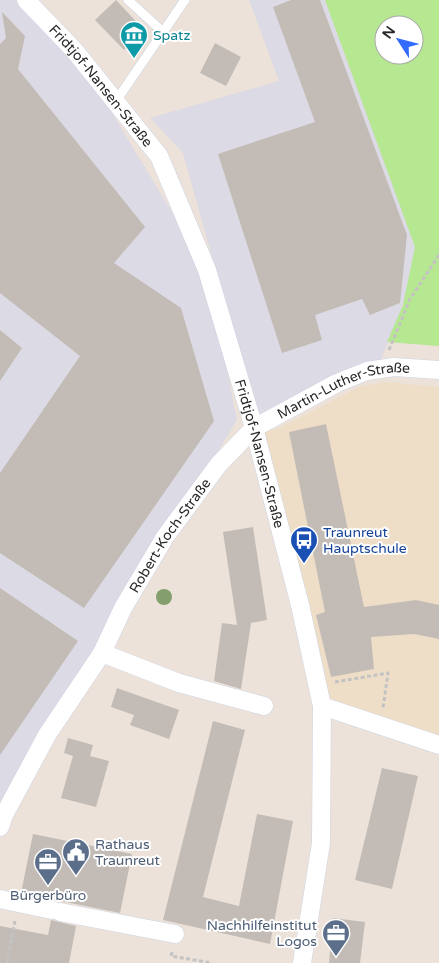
<svg xmlns="http://www.w3.org/2000/svg" width="439" height="963" viewBox="0 0 439 963" font-family="'Varela Round',sans-serif">
<rect width="100%" height="100%" fill="#ece2d9"/>
<path fill="#dcdae4" d="M 0,0 L 27,0 L 74,50 L 207,270 L 237,420 L 123,608 L 0,822 Z
M 249,0 L 340,0 L 416,247 L 404,304 L 379,364 L 256,415 L 183,153 L 150,118 L 279,81 Z"/>
<path fill="#efdec7" d="M 385,382 L 439,387 L 439,745 L 322,706 L 254,428 L 277,429 L 359,387 Z"/>
<path fill="#b6e791" fill-rule="evenodd" d="M 325,0 L 439,0 L 439,346 L 387,342 L 403,305 L 415,247 ZM 384,25 L 414,25 L 414,55 L 384,55 Z"/>
<path fill="#c3bcb6" d="M 116,0 L 145,31 L 124,50 L 95,20 Z
M 291,0 L 320,0 L 407,235 L 400,303 L 370,315 L 362,299 L 315,315 L 322,340 L 282,353 L 218,154 L 315,122 L 273,7 Z
M 2,12 L 25,36 L 18,69 L 145,227 L 114,263 L 181,308 L 214,421 L 84,608 L 0,553 L 0,473 L 80,356 L 0,293 L 0,44 L 6,38 Z
M 215,43 L 241,57 L 226,86 L 200,73 Z
M 0,330 L 22,348 L 0,381 Z
M 326,424 L 364,607 L 416,600 L 439,605 L 439,639 L 414,634 L 371,637 L 374,669 L 331,677 L 316,615 L 325,612 L 289,432 Z
M 253,527 L 267,620 L 251,623 L 241,689 L 214,681 L 222,623 L 237,625 L 223,532 Z
M 0,588 L 78,641 L 0,755 Z
M 117,688 L 179,710 L 169,739 L 130,725 L 134,715 L 111,707 Z
M 213,721 L 245,730 L 203,897 L 239,906 L 257,814 L 293,821 L 270,944 L 163,920 Z
M 68,738 L 93,745 L 90,756 L 109,761 L 96,807 L 61,798 L 73,756 L 64,753 Z
M 382,768 L 418,776 L 392,889 L 355,880 Z
M 33,834 L 132,854 L 120,913 L 21,893 Z
M 333,918 L 365,922 L 360,963 L 329,963 Z
M 51,920 L 76,926 L 69,963 L 0,963 L 0,926 L 48,935 Z"/>
<g fill="none" stroke-linecap="round" stroke-linejoin="round">
<g stroke="#ced4e3" stroke-width="10">
<path id="service" d="M 128,0 L 163,32
M 116,101 L 185,0"/>
</g>
<g stroke="#ced4e3" stroke-width="19">
<g id="minor">
<path id="s1" d="M 26,0 L 74,50 L 159,156 L 207,270 L 254,428 L 300,605 L 322,706 L 321,843 L 302,963"/>
<path id="s2" d="M 102,653 L 123,608 L 165,537 L 219,464 L 254,428 L 337,383 L 367,371 L 394,367 L 439,370"/>
<path d="M 322,706 L 439,745"/>
<path d="M 0,827 L 4,815 L 47,735 L 102,653 L 179,683 L 264,706"/>
<path d="M 0,899 L 52,910"/>
<path d="M 60,912 L 175,934"/>
</g>
</g>
<path stroke="#c3c3c3" stroke-width="3" stroke-dasharray="4 2.5" stroke-linecap="butt" d="M 389,350 L 410,299 L 439,255
M 335,682 L 388,673 L 383,708
M 172,952 L 171,956 L 212,963
M 7,963 L 15,921"/>
<use href="#service" stroke="#fff" stroke-width="9"/>
<use href="#minor" stroke="#fff" stroke-width="18"/>
</g>
<circle fill="#849f6d" cx="164" cy="597" r="8"/>
<defs>
<g id="museum-pin" transform="scale(1.4375)"><path d="M0 17L-7.5 6A9.5 9.5 0 1 1 7.5 6Z" fill="#0f9aa8" stroke="#fff"/><path d="M0-6L6-3V-2H-6V-3ZM-5-1h2V3h-2ZM-1-1h2V3h-2ZM3-1h2V3H3ZM-6 4H6V6H-6Z" fill="#fff"/></g>
<g id="bus-pin" transform="scale(1.4375)"><path d="M0 17L-7.5 6A9.5 9.5 0 1 1 7.5 6Z" fill="#1a4fb4" stroke="#fff"/><path d="M-5-6H5V4H4V6H2V4H-2V6H-4V4H-5ZM-3.5-4V0h7V-4ZM-3.5 1.2v1.5H-2V1.2ZM2 1.2v1.5H3.5V1.2Z" fill="#fff"/></g>
<g id="civic-pin" transform="scale(1.4375)"><path d="M0 17L-7.5 6A9.5 9.5 0 1 1 7.5 6Z" fill="#5c6f8a" stroke="#fff"/><path d="M-.6-6.5H3V-4.5H.6V-3L4-1V1h2V6H-6V1h2V-1L-.6-3ZM-1.2 2.5V6h2.4V2.5Z" fill="#fff"/></g>
<g id="office-pin" transform="scale(1.4375)"><path d="M0 17L-7.5 6A9.5 9.5 0 1 1 7.5 6Z" fill="#5c6f8a" stroke="#fff"/><path d="M-6-3h4V-5.5h4V-3h4V5H-6ZM-1-4.5V-3h2v-1.5ZM-6 0V1H6V0Z" fill="#fff"/></g>
</defs>
<g fill-rule="evenodd">
<use href="#museum-pin" x="134" y="35"/>
<use href="#bus-pin" x="304" y="540"/>
<use href="#civic-pin" x="76" y="852"/>
<use href="#office-pin" x="48" y="862"/>
<use href="#office-pin" x="336" y="933"/>
</g>
<g text-anchor="middle" dominant-baseline="central" stroke-width="4" stroke-linejoin="round" paint-order="stroke">
<g font-size="14" fill="#0d838f" stroke="#fff" text-anchor="start">
<text x="153" y="35">Spatz</text>
</g>
<g font-size="14" fill="#282828" stroke="#fff">
<text stroke="none"><textPath href="#s1" startOffset="114">Fridtjof-Nansen-Straße</textPath></text>
<text stroke="none"><textPath href="#s2" startOffset="372">Martin-Luther-Straße</textPath></text>
<text stroke="none"><textPath href="#s1" startOffset="520">Fridtjof-Nansen-Straße</textPath></text>
<text stroke="none"><textPath href="#s2" startOffset="136">Robert-Koch-Straße</textPath></text>
</g>
<g font-size="14" fill="#164399" stroke="#fff" text-anchor="start">
<text x="323" y="532">Traunreut<tspan x="323" dy="16">Hauptschule</tspan></text>
</g>
<g font-size="14" fill="#4e5e75" stroke="#fff" text-anchor="start">
<text x="95" y="844">Rathaus<tspan x="95" dy="16">Traunreut</tspan></text>
<text x="48" y="895" text-anchor="middle">Bürgerbüro</text>
<text x="317" y="925" text-anchor="end">Nachhilfeinstitut<tspan x="317" dy="16">Logos</tspan></text>
</g>
</g>
<g transform="translate(399 40) rotate(306)"><circle r="24" fill="#ffffff" stroke="#a9a9a9"/>
<path d="M0-4L9 19L0 12L-9 19Z" fill="#336bff"/>
<text y="-8" font-size="14" font-weight="bold" text-anchor="middle" fill="#282828">N</text>
</g>
</svg>
